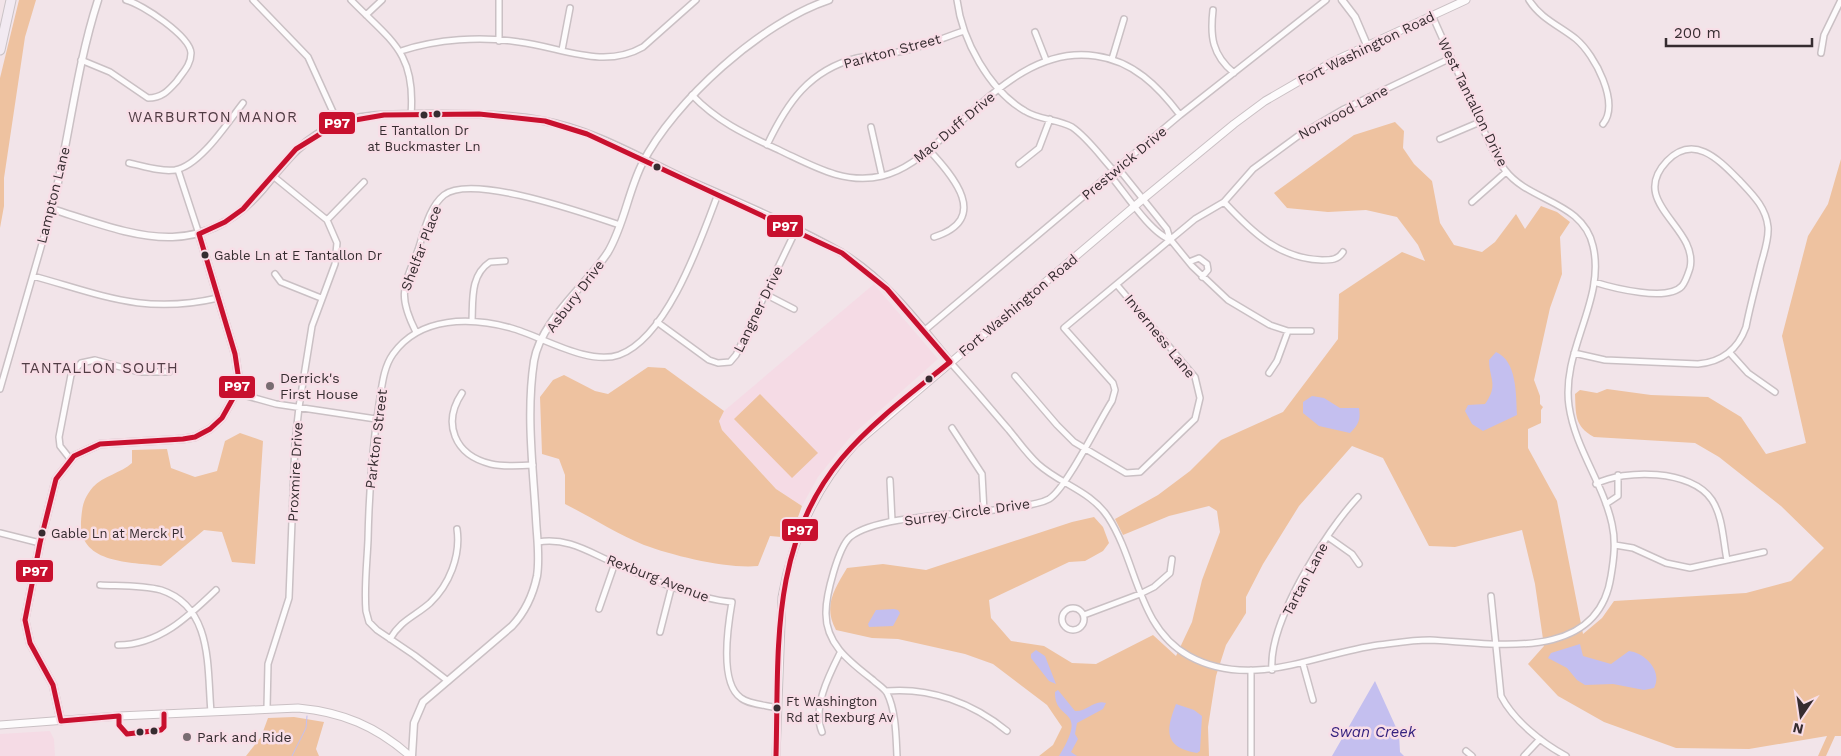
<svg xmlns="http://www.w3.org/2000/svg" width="1841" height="756" viewBox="0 0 1841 756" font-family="'Work Sans',sans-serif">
<rect width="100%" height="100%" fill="#f2e4e9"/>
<path fill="#f5dbe5" d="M 874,284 L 938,359 L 851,436 L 818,477 L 802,506 L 776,489 L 722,430 L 719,421 L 724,411 Z
M 50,731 L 54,739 L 55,756 L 0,756 L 0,734 Z"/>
<path fill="#eec2a0" d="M 19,0 L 36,0 L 25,37 L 4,178 L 4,206 L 0,228 L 0,78 Z
M 1395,122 L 1404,131 L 1403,148 L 1414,164 L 1432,181 L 1440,223 L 1454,245 L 1482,252 L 1495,242 L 1516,214 L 1525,229 L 1541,206 L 1557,212 L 1570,222 L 1560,237 L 1562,274 L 1550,308 L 1534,380 L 1540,396 L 1540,404 L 1543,407 L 1541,410 L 1541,423 L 1528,429 L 1528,448 L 1557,501 L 1583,634 L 1602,618 L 1614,601 L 1746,593 L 1791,581 L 1824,548 L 1781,506 L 1719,457 L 1695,443 L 1594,437 C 1574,426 1576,414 1575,394 L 1580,390 L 1597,393 L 1607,389 L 1651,395 L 1708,397 L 1741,417 L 1766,454 L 1806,443 L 1782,336 L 1808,236 L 1828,204 L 1841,159 L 1841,736 L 1835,736 L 1826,756 L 1818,756 L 1827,736 L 1749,749 L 1676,748 L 1604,722 L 1558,696 L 1528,664 L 1544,646 L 1535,584 L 1522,530 L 1455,547 L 1429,546 L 1383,458 L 1352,446 L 1299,506 L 1263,564 L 1246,597 L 1246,613 L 1226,645 L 1216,676 L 1208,727 L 1209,756 L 1039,756 L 1053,745 L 1062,727 L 1047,705 L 993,664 L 965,654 L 898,639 L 872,638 L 836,630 C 823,606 834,590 847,568 L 883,564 L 926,570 L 1072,522 L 1094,517 L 1103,527 L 1109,543 L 1103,551 L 1085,561 L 1069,562 L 989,600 L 991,618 L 1011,641 L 1044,646 L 1072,663 L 1096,664 L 1153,635 L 1176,656 L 1192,622 L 1202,580 L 1220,532 L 1217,511 L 1209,506 L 1169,516 L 1123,535 L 1115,519 L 1158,495 L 1190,471 L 1221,440 L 1283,412 L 1338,339 L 1339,294 L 1402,252 L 1425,261 L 1418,245 L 1397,217 L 1366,210 L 1328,212 L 1287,208 L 1274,193 L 1354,135 Z
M 648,367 L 665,368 L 724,411 L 719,421 L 722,430 L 776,489 L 802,506 L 793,531 L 781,537 L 770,536 L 758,566 C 727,569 674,556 644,545 C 617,534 591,517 565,504 L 565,475 L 559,459 L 542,454 L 540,397 L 553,380 L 564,375 L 595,391 L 608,394 Z
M 760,394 L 818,453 L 792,478 L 734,419 Z
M 240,433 L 263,441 L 255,564 L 232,562 L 222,532 L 204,530 L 161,566 C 130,562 79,564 81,522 C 82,507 83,499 93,487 C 103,476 121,473 132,463 L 132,450 L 167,449 L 171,468 L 195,477 L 217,471 L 225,441 Z
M 294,717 L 324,722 L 316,749 L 319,756 L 246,756 L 261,737 L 268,718 Z"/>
<path fill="#c4bfef" d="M 1496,352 C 1517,361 1516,394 1517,415 L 1483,431 L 1472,424 L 1465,411 L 1468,405 L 1485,404 C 1499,384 1489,379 1489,360 Z
M 1312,396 L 1324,398 L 1340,408 L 1359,408 C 1361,420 1358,425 1350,433 L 1319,426 L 1303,413 L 1303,402 Z
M 894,609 L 898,610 L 900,613 L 893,626 L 869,627 L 868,624 L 876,610 Z
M 1580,644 L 1583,656 L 1611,664 L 1629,651 C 1645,653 1663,671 1654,688 L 1644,690 L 1613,684 L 1585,685 L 1577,680 L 1567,668 L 1548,658 L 1551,653 Z
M 1036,650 L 1045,656 L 1056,684 L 1049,681 L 1031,658 L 1031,654 Z
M 1375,681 L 1399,734 L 1400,752 L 1404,756 L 1332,756 Z
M 1058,690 L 1075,711 C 1087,712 1094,699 1106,703 L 1103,709 L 1077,723 L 1075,734 L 1078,739 L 1071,752 L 1077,756 L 1059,756 C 1090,705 1054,723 1055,692 Z
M 1176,704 L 1194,710 L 1202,716 L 1200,751 L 1197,753 C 1163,747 1166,730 1176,704 Z"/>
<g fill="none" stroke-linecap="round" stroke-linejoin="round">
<path stroke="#c4bfef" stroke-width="1" d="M 292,756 L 306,728 L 307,716"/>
<g stroke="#cac0c4" stroke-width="8">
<path id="minor" d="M 253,0 L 308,57 L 338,123
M 351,0 C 391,41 416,52 411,115
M 957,0 C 962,40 989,90 1025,111 C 1039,120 1057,119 1072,127 C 1088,138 1101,157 1114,171
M 1529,0 C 1541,19 1560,26 1576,39 C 1595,55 1620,103 1603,124
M 1213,10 C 1210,36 1212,55 1234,73
M 366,15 L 382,0
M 1035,32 L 1046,60
M 499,41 L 499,0
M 562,50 L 570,8
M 401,51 C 437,39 481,36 519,42 C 561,47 603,70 643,47 L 696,0
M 1821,53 L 1824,35 L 1841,0
M 1112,59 L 1124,19
M 81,60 L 110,72 L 148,98 C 162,98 168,91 177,81 C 183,72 191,65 191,53 C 190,36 142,4 126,0
M 692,95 C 719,123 747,135 781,151 C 813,166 845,185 882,176 C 904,171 922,156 939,141 C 984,103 1031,46 1096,56 C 1133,61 1158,86 1180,115
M 871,127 L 882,176
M 1440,139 L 1480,122
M 767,145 C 787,103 809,70 857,58 C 871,55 885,55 898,52 C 921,48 942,38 964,31
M 929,150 C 953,176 991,219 934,237
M 129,163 C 143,166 160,172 175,170 C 200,166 228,122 243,103
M 1019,164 L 1039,148 L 1050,119
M 178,170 L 199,234
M 1114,171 L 1122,173 L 1167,229 L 1170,239 L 1192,266 L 1228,300 L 1270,325 L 1288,331 L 1311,331
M 1114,172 L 1114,180 C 1126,195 1153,235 1170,239
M 1224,202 C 1251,231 1279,259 1322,260 C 1331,260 1338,260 1343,252
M 1472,202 L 1506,172
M 327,220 L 364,182
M 1189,262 L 1199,258 L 1207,264 L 1208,270 L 1202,277
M 275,274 L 281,282 L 321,298
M 33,276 C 102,295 144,315 218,298
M 765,294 L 794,309
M 472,321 C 473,300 470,275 490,262 L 505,261
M 657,322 L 709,360 L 718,363 L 730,362 L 736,355 L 796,230
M 925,330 L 1180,115 L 1326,0
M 416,332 C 397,295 404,286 418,250 C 424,232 429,207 444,195 C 472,173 586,214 620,225
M 1574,353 L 1605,360 L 1698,364 C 1722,362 1738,349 1746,327 C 1750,306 1756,285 1761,264 C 1764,253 1769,239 1768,227 C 1766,207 1752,194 1739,180 C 1719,160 1694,133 1667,161 C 1627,203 1699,227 1690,268 C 1688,274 1686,281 1682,286 C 1668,302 1613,288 1594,282
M 1730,353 L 1748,373 L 1775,392
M 950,362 C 970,384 989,407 1009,430 C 1018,441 1027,454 1038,464 C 1060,484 1091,491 1108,517 C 1138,563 1137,627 1189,656 C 1251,690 1315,654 1378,645 C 1395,643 1412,640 1430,640 C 1493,643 1598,664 1611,576 C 1614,558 1616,542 1612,524 C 1603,483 1575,448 1569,406 C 1561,350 1606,300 1593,246 C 1583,201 1529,202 1505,170 C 1492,153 1484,130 1475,110 C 1461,79 1446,47 1432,15
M 1269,373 L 1277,361 L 1288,331
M 1015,376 L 1057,425 L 1074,442 L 1126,473 L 1140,472 L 1195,419 L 1200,398 L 1195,377 L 1117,285
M 0,389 L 52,209
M 236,393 L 276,404 L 376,419
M 462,393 C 442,423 454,455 491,464 C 504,467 519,466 533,465
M 952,428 L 982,474 L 984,512
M 71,460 L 60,446 L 59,437 L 71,375 L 81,363 L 95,360 L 139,372 L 169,372
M 890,480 L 892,521
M 1596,484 C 1624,469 1692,469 1712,500 C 1723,517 1723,540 1727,560
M 1606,504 L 1618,496 L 1618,475
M 0,533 L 40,543
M 1328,537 L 1352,554 L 1359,564
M 538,542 C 567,537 589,552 614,563 C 648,578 696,599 732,602 C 728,625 719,683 741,698 C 750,705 767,705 778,708
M 1615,545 L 1633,548 L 1666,563 L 1690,568 L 1764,552
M 100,585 C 119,586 142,585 161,590 C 213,607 207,667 211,712
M 1491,596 L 1501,696 C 1514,721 1542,743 1566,756
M1062 619a11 11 0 1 1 22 0a11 11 0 1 1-22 0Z
M 599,609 L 615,563
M 1084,615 L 1140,594 L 1154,587 L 1170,573 L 1172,559
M 660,632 L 672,585
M 390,639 C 401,620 414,617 430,603 C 449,585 461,556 457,529
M 118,645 C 159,645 188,617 216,590
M 1303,664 L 1313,700
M 1272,670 C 1268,622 1326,531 1358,497
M 448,681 L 414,655 L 377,630 L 369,622 L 366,611 C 364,588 367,563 368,540 C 369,494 372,449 379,404 C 382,387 383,368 393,354 C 420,316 471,317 511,328 C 541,336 588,366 619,355 C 668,337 701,239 718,194
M 886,691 C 930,687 973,703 1007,731
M 267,708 L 268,664 L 289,598 L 295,443 L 299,407 L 312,326 L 335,264 L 337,243 L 327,220 L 273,176
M 822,732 C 812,708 829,675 840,653
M 1466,751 L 1472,756
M 897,756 C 896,736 896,711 887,693 C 884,688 877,684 873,680 C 850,662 825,644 826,612 C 826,595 838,548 850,537 C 878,514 970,515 1009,508 C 1021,506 1038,505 1049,499 C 1066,489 1099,421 1112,401 L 1115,390 L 1113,383 L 1064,328 L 1195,219 L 1224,202 L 1253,169 L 1298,136 L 1344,109 L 1451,58
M 1251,756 L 1251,670
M 1524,756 L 1540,739"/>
</g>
<g stroke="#cac0c4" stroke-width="9">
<path id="tertiary" d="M 98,0 C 76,68 69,140 52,209 C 132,234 198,265 263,189 C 285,162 304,137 337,124 C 363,113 392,115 419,114 C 460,114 503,113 544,121 C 592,130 637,156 681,177 C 735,201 791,224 842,253 C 887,281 917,321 950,362
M 1342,0 L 1355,17 L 1367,45
M 61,721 L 53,685 L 30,643 L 25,620 L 40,543 L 56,479 L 74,456 L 100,444 L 183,439 L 195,437 L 210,429 L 222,418 L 236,393 L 238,374 L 235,354 L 199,234
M 412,756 L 414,723 L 423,702 L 512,626 C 525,612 533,595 537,576 C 540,557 537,539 536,519 C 533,467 526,413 534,361 C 541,320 586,286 608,252 C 624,225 628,192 642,164 C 674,101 762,22 829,0"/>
</g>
<g stroke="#cac0c4" stroke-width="9">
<path id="secondary" d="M 0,725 L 119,716 L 298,708 C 342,712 376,726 410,756
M 776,756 L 782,597 C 792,540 816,487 855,444 L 1143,199 L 1234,124 L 1265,101 L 1334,61 L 1466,0"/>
</g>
<g stroke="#cac3c6" stroke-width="11">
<path id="trunk" d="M 0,50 L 11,0"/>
</g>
<use href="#minor" stroke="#fdfbfc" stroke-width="5"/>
<use href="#tertiary" stroke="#fdfbfc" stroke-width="6"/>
<use href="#secondary" stroke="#fdfbfc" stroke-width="7"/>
<use href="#trunk" stroke="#f2eaf2" stroke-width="9"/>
<g stroke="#f8dee7" stroke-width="9">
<path id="bus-1" d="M 199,234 L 225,222 L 243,209 L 296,149 L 338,123 L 384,115 L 479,114 L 545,121 L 587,134 L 842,253 L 887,289 L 950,362
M 119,716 L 119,725 L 127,734 L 161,730 L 164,727 L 164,714
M 61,721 L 53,685 L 30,643 L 25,620 L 40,543 L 56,479 L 74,456 L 100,444 L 183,439 L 195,437 L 210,429 L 222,418 L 236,393 L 238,374 L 235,354 L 199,234
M 61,721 L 119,716
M 776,756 C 779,651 769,545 842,458 C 873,421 913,392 950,362"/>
</g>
<use href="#bus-1" stroke="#c8102e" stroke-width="5"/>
</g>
<g fill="#362c30" stroke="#f8dee7" stroke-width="2">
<circle cx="437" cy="114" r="4.5"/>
<circle cx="424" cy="115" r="4.5"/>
<circle cx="657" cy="167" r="4.5"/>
<circle cx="205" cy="255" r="4.5"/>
<circle cx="929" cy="379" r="4.5"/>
<circle cx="42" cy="533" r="4.5"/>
<circle cx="777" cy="708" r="4.5"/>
<circle cx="154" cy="731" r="4.5"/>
<circle cx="140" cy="732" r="4.5"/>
</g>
<g fill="#786c71" stroke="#f8dee7" stroke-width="2">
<circle cx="270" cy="386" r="5"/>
<circle cx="187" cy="737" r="5"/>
</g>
<g text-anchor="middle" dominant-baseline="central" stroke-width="5" stroke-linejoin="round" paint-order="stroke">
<g font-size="13" fill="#362c30" stroke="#f8dee7" text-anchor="start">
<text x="424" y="130" text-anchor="middle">E Tantallon Dr<tspan x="424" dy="16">at Buckmaster Ln</tspan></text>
<text x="214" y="255">Gable Ln at E Tantallon Dr</text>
<text x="51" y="533">Gable Ln at Merck Pl</text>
<text x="786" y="701">Ft Washington<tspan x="786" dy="16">Rd at Rexburg Av</tspan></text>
</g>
<g font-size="14" fill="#362c30" stroke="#f8dee7">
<text transform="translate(1366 48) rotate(-26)">Fort Washington Road</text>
<text transform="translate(892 51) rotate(-15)">Parkton Street</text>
<text transform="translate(1473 102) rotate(64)">West Tantallon Drive</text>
<text transform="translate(1343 112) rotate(-28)">Norwood Lane</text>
<text transform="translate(954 127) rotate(-40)">Mac Duff Drive</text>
<text transform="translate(1124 163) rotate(-40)">Prestwick Drive</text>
<text transform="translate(53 195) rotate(-76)">Lampton Lane</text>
<text transform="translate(421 248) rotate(-69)">Shelfar Place</text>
<text transform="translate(575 296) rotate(-53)">Asbury Drive</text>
<text transform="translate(1018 305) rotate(-40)">Fort Washington Road</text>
<text transform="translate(758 309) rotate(-64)">Langner Drive</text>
<text transform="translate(1160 336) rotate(51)">Inverness Lane</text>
<text transform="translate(376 439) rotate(-83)">Parkton Street</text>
<text transform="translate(295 472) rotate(-87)">Proxmire Drive</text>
<text transform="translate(967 512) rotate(-8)">Surrey Circle Drive</text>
<text transform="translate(658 578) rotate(21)">Rexburg Avenue</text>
<text transform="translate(1305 579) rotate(-62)">Tartan Lane</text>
</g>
<g font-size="14" fill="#362c30" stroke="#f8dee7" text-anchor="start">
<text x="280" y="378">Derrick's<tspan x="280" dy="16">First House</tspan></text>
<text x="197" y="737">Park and Ride</text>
</g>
<g font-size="15" letter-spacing="1" fill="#513c44" stroke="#f8dee7">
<text x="213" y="117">WARBURTON MANOR</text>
<text x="100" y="368">TANTALLON SOUTH</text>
</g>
<g font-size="15" font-style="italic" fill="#34217e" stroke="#f8dee7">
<text x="1373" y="732">Swan Creek</text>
</g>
</g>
<g stroke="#f8dee7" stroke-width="2">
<rect x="318" y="111" width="38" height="24" rx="5" fill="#c8102e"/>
<rect x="766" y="214" width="38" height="24" rx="5" fill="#c8102e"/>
<rect x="218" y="375" width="38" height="24" rx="5" fill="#c8102e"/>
<rect x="781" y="518" width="38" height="24" rx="5" fill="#c8102e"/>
<rect x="15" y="559" width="39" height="24" rx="5" fill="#c8102e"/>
</g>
<g font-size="14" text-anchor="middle" font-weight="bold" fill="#fff">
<text x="337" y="128">P97</text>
<text x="785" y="231">P97</text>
<text x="237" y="391">P97</text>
<text x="800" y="535">P97</text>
<text x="35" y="576">P97</text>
</g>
<g transform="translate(1801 716) rotate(193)" stroke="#f8dee7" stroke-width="4" paint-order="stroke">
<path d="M0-4L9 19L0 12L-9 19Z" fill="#362c30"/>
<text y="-8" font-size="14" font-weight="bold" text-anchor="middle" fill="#362c30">N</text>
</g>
<path d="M1666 38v8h146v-8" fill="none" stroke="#362c30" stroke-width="2.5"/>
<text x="1674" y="38" font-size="15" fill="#362c30" stroke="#f8dee7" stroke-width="4" paint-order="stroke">200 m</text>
</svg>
